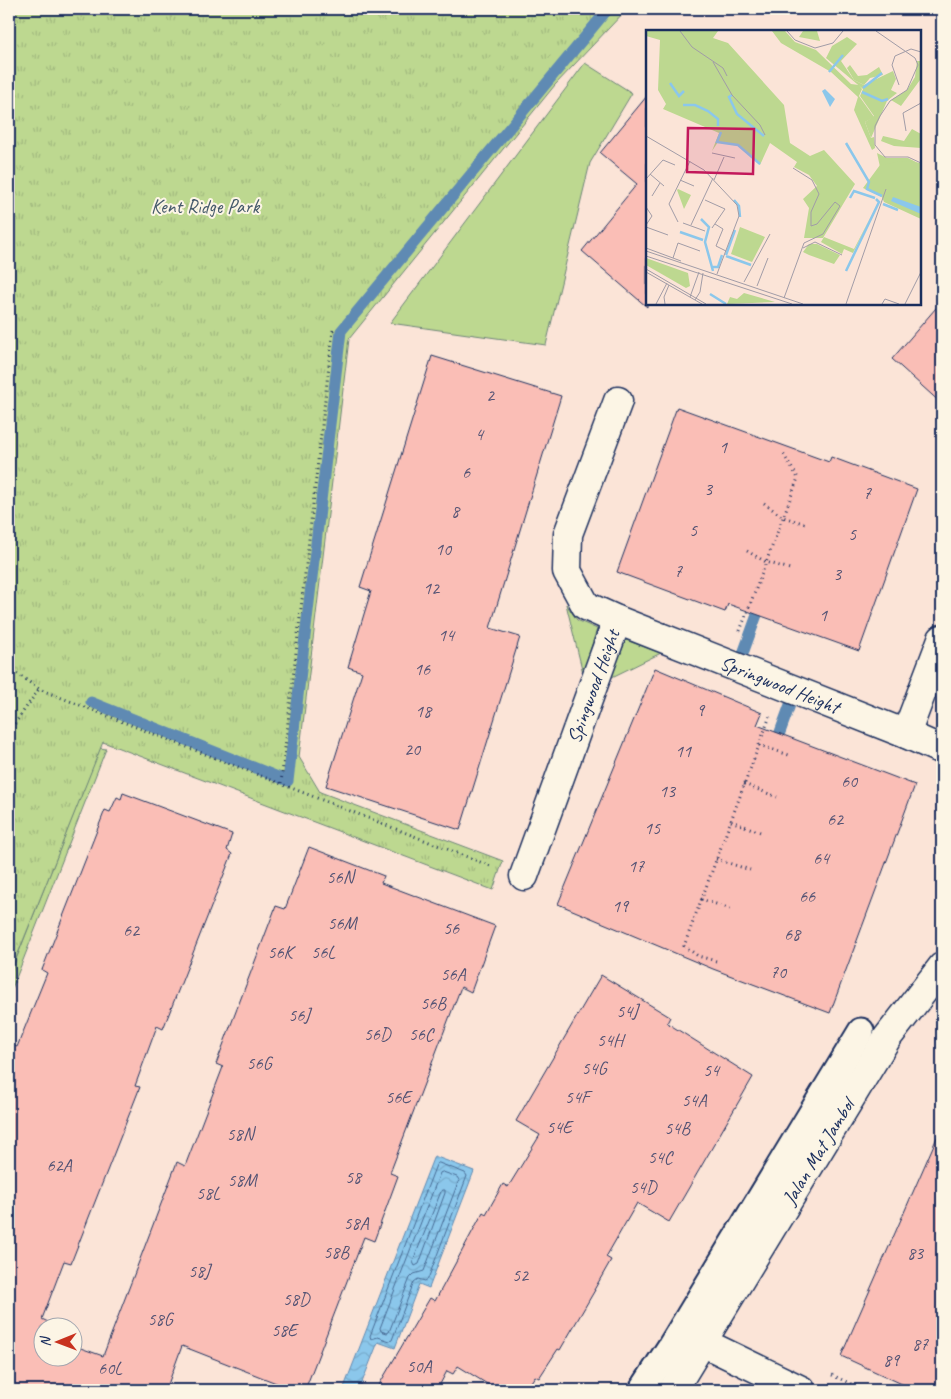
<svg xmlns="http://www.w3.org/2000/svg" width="951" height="1399" viewBox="0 0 951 1399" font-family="Caveat,sans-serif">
<defs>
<pattern id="park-tufts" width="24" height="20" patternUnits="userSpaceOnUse" patternTransform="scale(1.25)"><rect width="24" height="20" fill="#bdd890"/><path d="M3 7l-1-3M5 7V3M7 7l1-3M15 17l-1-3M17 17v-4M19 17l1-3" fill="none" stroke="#a2ba7f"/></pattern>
<pattern id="water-waves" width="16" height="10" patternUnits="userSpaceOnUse" patternTransform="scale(1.25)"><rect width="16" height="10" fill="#8bc7eb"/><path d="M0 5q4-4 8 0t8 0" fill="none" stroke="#77abcc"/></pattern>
</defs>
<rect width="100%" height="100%" fill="#fbe4d7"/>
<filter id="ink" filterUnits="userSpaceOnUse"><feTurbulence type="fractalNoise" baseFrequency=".02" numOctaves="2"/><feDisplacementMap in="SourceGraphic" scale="10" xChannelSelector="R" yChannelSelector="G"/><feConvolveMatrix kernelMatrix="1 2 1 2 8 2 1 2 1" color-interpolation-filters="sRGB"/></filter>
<g filter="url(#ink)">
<path fill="#bdd890" stroke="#6c8477" d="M 585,63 L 632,93 L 590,163 L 546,345 L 390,323 Z
M 566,604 L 577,620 L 597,629 L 583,673 Z
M 626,640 L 661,653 L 610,678 Z
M 100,748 L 106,749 L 9,996 L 9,977 Z"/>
<path fill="url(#park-tufts)" stroke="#6c8477" d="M 9,9 L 627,9 L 555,85 L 349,339 L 299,757 L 320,792 L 503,861 L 493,890 L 103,742 L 9,976 Z"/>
<path fill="url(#water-waves)" stroke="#5e8ab3" d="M 434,1156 L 474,1171 L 429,1288 L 419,1284 L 395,1348 L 378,1342 L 359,1390 L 343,1390 Z"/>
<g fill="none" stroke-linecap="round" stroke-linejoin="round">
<path stroke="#486c96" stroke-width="1" d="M 439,1163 L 465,1173 L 467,1176 L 428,1279 L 425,1281 L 418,1279 L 414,1282 L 392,1340 L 390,1341 L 378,1337 L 371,1339 L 370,1336 L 436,1165 Z
M 443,1172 L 457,1177 L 459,1180 L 424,1271 L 414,1274 L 410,1278 L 389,1332 L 387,1333 L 381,1331 L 380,1328 L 440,1173 Z
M 442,1190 L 445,1190 L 445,1193 L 419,1264 L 415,1266 L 413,1262 Z"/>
<path stroke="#5e8ab3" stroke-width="11" d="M 741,659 L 762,601
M 91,702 L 288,781 L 341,331 L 608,9
M 775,746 L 791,702"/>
</g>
<path fill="#fabeb6" stroke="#1b2f5e" d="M 647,96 L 647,307 L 582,251 L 637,184 L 600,153 Z
M 942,301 L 942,404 L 892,359 Z
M 432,356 L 561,396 L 490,628 L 520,637 L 460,830 L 326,786 L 362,672 L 348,667 L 371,591 L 360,587 Z
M 677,407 L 829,462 L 831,457 L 917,489 L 859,651 L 728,604 L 725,612 L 617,572 Z
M 655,668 L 762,713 L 757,725 L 915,785 L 830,1013 L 713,969 L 558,904 Z
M 123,793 L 232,834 L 227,850 L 232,854 L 163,1029 L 157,1026 L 135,1086 L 140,1087 L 71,1263 L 64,1261 L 42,1319 L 48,1322 L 46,1326 L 42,1326 L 42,1356 L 72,1356 L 72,1345 L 103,1356 L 177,1162 L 185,1166 L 197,1135 L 223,1067 L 216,1064 L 276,906 L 285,909 L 309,847 L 384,876 L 381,883 L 495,926 L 471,992 L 461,987 L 390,1173 L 398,1176 L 374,1241 L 364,1237 L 305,1390 L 294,1390 L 182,1346 L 166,1390 L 9,1390 L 9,1044 L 17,1047 L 47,973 L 42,970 L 105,810 L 110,812 L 117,797 L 121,799 Z
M 601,975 L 670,1017 L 667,1023 L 753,1077 L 669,1222 L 637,1203 L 606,1257 L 611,1260 L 594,1290 L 595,1290 L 560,1350 L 558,1349 L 539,1378 L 535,1376 L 526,1390 L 497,1390 L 458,1366 L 453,1374 L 447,1371 L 437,1390 L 376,1390 L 430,1298 L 435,1301 L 483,1212 L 486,1214 L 503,1184 L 508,1187 L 540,1135 L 516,1121 Z
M 942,1126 L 942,1390 L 915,1390 L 841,1356 Z"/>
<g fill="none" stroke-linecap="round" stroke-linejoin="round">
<g stroke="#1b2f5e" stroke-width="29">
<path id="pedestrian" d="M 642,1390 L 670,1347 L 861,1031"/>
</g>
<g stroke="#1b2f5e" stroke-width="31">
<g id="minor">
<path id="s1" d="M 618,401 L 568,534 L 567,571 L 586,606 L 617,620 L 906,734 L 942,750"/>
<path d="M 906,734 L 942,639"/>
<path id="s2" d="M 524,876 L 617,620"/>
<path d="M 702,1342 L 801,1390"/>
<path id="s3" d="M 673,1390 L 887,1038 L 942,967"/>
</g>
</g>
<path stroke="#1b2f5e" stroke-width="3" stroke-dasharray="1 4" stroke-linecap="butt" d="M 764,503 L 783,517 L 806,524
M 747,551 L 766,562 L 790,569
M 740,631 L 798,478 L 782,452
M 9,668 L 39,689 L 493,867
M 9,732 L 39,689
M 759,745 L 792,756
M 281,783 L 333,330
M 744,784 L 777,797
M 731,821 L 763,833
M 716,859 L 750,870
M 701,899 L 734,910
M 716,961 L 698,956 L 684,946 L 770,716
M 832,1375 L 864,1390"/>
<use href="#pedestrian" stroke="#fcf5e5" stroke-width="25"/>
<use href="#minor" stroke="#fcf5e5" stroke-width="28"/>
</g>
</g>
<g text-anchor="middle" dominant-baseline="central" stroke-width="4" stroke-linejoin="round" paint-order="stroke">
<g font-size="18" fill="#535374">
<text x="490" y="395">2</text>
<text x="479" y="434">4</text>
<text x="723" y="447">1</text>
<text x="466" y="472">6</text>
<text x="708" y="489">3</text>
<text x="867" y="493">7</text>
<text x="455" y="511">8</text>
<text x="693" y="530">5</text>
<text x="852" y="534">5</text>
<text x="443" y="549">10</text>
<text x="678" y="571">7</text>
<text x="837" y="574">3</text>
<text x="431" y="588">12</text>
<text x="823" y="615">1</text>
<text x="446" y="635">14</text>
<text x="422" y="669">16</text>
<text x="700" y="710">9</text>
<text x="423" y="711">18</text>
<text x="412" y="749">20</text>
<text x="683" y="751">11</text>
<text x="849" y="781">60</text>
<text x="667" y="791">13</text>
<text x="835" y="819">62</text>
<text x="652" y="828">15</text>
<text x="821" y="858">64</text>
<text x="636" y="866">17</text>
<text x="340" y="877">56N</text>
<text x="807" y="896">66</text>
<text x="620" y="906">19</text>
<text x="342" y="923">56M</text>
<text x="451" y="928">56</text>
<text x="131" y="930">62</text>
<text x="792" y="934">68</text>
<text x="280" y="952">56K</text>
<text x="323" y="952">56L</text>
<text x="778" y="972">70</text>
<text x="453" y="974">56A</text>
<text x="433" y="1003">56B</text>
<text x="627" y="1011">54J</text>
<text x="299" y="1015">56J</text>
<text x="377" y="1034">56D</text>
<text x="421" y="1034">56C</text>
<text x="610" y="1040">54H</text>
<text x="259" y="1063">56G</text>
<text x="594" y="1068">54G</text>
<text x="711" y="1070">54</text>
<text x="398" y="1097">56E</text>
<text x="577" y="1097">54F</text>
<text x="694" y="1100">54A</text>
<text x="559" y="1127">54E</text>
<text x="677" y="1128">54B</text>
<text x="240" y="1134">58N</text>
<text x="660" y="1157">54C</text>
<text x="59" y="1165">62A</text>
<text x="353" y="1177">58</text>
<text x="242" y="1180">58M</text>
<text x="643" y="1187">54D</text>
<text x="208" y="1193">58L</text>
<text x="356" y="1223">58A</text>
<text x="336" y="1252">58B</text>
<text x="915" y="1253">83</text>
<text x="199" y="1271">58J</text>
<text x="520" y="1275">52</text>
<text x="296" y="1299">58D</text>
<text x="160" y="1319">58G</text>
<text x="284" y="1330">58E</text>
<text x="920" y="1344">87</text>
<text x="891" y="1360">89</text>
<text x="419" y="1366">50A</text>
<text x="110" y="1368">60L</text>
</g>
<g font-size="20" fill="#44596a" stroke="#fcf5e5">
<text x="205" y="206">Kent Ridge Park</text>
</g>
<g font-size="20" fill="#1b2f5e" stroke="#fcf5e5">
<text stroke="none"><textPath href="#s1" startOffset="428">Springwood Height</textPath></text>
<text stroke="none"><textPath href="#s2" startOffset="202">Spingwood Height</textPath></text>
<text stroke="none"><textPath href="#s3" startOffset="279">Jalan Mat Jambol</textPath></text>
</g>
</g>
<g transform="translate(646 30)">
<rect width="275" height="275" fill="#fbe4d7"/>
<path d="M 201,7 L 211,14 L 195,31 L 208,50 L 218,55 L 247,41 L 250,49 L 245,60 L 251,63 L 241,71 L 225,108 L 219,92 L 228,86 L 214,66 L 217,59 L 180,28 L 186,16 ZM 271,31 L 275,31 L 274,50 L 255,76 L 245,70 L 261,60 L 269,47 ZM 231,123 L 241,128 L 262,128 L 272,133 L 234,137 ZM 232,173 L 207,223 L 198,219 L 196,224 L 175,212 L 178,207 L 208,219 ZM 94,197 L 119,207 L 106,232 L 85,224 ZM 163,214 L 171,214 L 194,225 L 188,234 L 163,225 L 157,222 Z" fill="#bdd890"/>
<path d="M 126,1 L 139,1 L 149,12 L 170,20 L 205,54 L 213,55 L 216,59 L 213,66 L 228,87 L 219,92 L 225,108 L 228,107 L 229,118 L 226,120 L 208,80 L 212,67 L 185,42 L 135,13 ZM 157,1 L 171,1 L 174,11 L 153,7 ZM 204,35 L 212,46 L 221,45 L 233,37 L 237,45 L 224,48 L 218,55 L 208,50 L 201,38 ZM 266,99 L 275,104 L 275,118 L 248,116 L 235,111 L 237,106 L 258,111 Z" fill="#bdd890"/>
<path d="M 0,1 L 72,1 L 67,8 L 82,13 L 138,75 L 144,113 L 164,126 L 178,120 L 209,154 L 177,208 L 158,208 L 163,178 L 157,169 L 171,156 L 163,145 L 148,137 L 151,132 L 124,113 L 114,135 L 92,115 L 72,112 L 66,121 L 73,103 L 17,79 L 20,74 L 12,60 L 14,10 L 0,6 ZM 257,131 L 275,133 L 275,189 L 238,172 L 236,167 L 217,158 L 234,135 ZM 32,159 L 45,165 L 38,179 L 31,160 ZM 0,228 L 42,243 L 44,256 L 40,258 L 0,235 ZM 98,263 L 129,272 L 81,274 L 84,267 L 91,269 Z" fill="#bdd890"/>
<path d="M 179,59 L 189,69 L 184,77 L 176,61 ZM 247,167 L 275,177 L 275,184 L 245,171 Z" fill="#8bc7eb"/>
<path fill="none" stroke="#8bc7eb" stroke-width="2.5" d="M 183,42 L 197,25M 24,53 L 33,66 L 38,61M 217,58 L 236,43M 216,62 L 236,71 L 242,69M 86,65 L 83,67 L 91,84 L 118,106M 37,75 L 49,75 L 62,81 L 72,89 L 72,96M 75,102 L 71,112 L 92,115 L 114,134M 200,113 L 223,152 L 221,159 L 236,166M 204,168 L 208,161 L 229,168M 88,170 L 93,176 L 94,187M 237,174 L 252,180M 55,189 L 63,197 L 59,212 L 67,241M 34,202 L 57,210M 80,225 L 89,200M 80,226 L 105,235M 67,237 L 72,237 L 76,225M 200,241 L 233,172 L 230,169M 64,264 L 80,274"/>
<path fill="none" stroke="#a19ca7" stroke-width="1" d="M 34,1 L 46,17 L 77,38 L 81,46M 141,1 L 149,10 L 169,18 L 187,13 L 197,1M 230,1 L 269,28 L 272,35 L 261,60 L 244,71 L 234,86 L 229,96 L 229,115 L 239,127 L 262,127 L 275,133M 67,32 L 86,65 L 114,95 L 119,105M 253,55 L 246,35 L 249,26 L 265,19 L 275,22M 260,101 L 257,83 L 275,73M 0,106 L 58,140 L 91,175 L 93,186 L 71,244M 66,123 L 89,128M 4,144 L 18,156M 0,149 L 17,130 L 29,135M 34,150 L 48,156M 68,150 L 78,127M 6,166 L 14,153M 59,170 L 79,179 L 66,198M 0,177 L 6,186 L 0,195M 32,192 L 23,174 L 44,131M 37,193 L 59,201M 69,194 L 77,199 L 70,216 L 80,221M 45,195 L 67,148M 0,197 L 22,205M 0,218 L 35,231M 157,218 L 169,212 L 196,225M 0,221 L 157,274M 0,226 L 146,274M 27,228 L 32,213 L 54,221M 0,239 L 60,274M 0,242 L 56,274M 98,252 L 124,204M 111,256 L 122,228M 44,267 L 53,242M 138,268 L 158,213 L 177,204 L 194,176 L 189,172 L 171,194 L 165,196 L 165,182 L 173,164 L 166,150 L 147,138M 49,270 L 54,262 L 57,243M 10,274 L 21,253M 19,274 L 18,267 L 23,255M 200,274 L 240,159M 236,274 L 239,269 L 253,274M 259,274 L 275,242"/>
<path fill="#c2185b" fill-opacity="0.15" stroke="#c2185b" stroke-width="2.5" d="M 42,98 L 108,99 L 107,144 L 41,142 Z"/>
<rect width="275" height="275" fill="none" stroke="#1b2f5e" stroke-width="2.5"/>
</g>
<rect width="951" height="1399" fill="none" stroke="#fcf5e5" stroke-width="30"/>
<rect x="15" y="15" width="921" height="1369" fill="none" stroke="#1b2f5e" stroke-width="2" filter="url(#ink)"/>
<g transform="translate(58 1342) rotate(269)"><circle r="24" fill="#fcf5e5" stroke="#a2a6af"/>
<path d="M0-4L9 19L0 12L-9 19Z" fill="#c8321e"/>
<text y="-8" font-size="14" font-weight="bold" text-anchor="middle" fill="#1b2f5e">N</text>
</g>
</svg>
